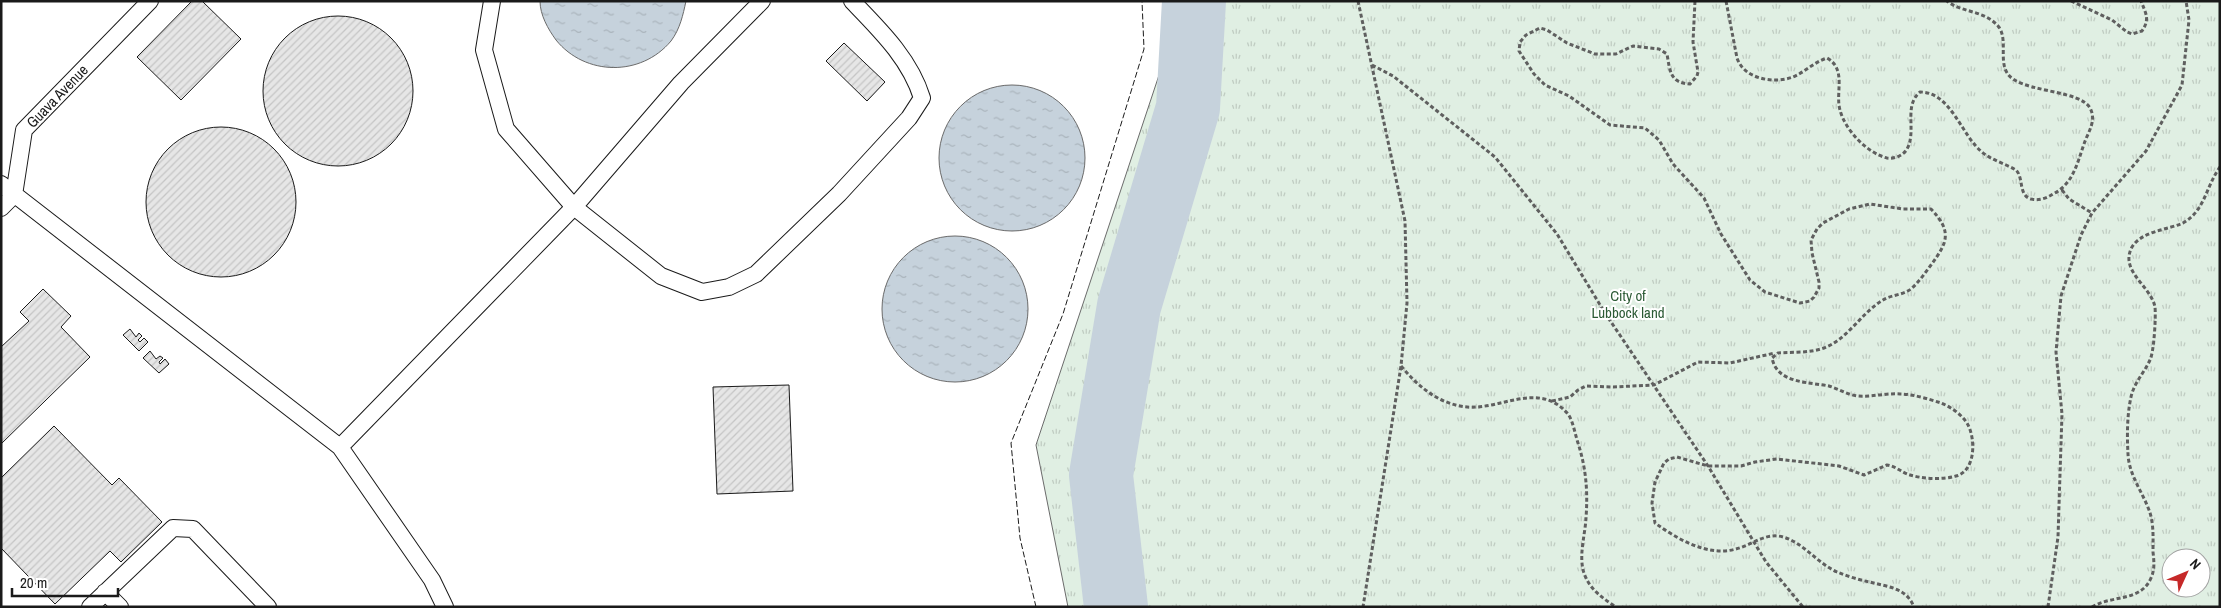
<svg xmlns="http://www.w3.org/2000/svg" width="2221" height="608" viewBox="0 0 2221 608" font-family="'Archivo Narrow',sans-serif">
<defs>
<pattern id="park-tufts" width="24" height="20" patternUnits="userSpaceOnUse" patternTransform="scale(1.25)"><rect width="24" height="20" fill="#e0efe3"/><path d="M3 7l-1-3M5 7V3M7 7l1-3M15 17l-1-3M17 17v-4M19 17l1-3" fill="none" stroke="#c0ccc2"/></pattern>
<pattern id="water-ripples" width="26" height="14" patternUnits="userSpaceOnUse" patternTransform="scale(1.25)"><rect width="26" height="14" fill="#c6d2dc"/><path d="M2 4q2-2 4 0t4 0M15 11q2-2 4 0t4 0" fill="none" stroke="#aab4bc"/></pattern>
<pattern id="building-hatch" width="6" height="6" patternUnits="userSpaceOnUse" patternTransform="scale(1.25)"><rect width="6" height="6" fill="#e6e6e6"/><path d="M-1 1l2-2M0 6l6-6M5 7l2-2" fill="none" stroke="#c5c5c5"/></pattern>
</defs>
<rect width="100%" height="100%" fill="#fff"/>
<path fill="url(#park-tufts)" stroke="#6a6a6a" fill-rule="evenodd" d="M 1167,1 L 2220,1 L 2220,607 L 1068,607 L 1036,445 L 1175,27 ZM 2171,558 L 2201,558 L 2201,588 L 2171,588 Z"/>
<path fill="url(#water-ripples)" stroke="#6a6a6a" d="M 540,1 L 686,1 C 683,15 680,29 671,41 C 641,77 585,76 556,40 C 548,29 540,15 540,1 Z
M939 158a73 73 0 1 1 146 0a73 73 0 1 1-146 0Z
M882 309a73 73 0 1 1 146 0a73 73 0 1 1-146 0Z"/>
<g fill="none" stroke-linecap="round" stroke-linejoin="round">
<path stroke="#c6d2dc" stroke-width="64" d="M 1116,607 L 1101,475 L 1129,306 L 1188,108 L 1194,1"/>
</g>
<path fill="url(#building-hatch)" stroke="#1a1a1a" d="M 192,1 L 202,1 L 241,39 L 181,100 L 137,57 Z
M263 91a75 75 0 1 1 150 0a75 75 0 1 1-150 0Z
M 844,43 L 885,82 L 867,101 L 826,61 Z
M146 202a75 75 0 1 1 150 0a75 75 0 1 1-150 0Z
M 43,289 L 71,316 L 61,327 L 90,357 L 1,444 L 1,347 L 29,321 L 20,312 Z
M 130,329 L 136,337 L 139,333 L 142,336 L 138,340 L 140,342 L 144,338 L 148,342 L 139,351 L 123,335 Z
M 150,351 L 156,359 L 160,356 L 163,358 L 159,362 L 160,364 L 165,359 L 169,364 L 159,373 L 143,358 Z
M 789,385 L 793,491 L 717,494 L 713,387 Z
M 54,426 L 112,485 L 119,478 L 162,522 L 121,562 L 110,551 L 55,604 L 1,548 L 1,478 Z"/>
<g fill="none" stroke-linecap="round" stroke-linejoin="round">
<g stroke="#1a1a1a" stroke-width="18">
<path id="lane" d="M 762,1 L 681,83 L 574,207 L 661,276 L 702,292 L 729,287 L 756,274 L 839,194 L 909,118 L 922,98 C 910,59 880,30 852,1
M 1,184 L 340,447 L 574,207 L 506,129 L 484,50 L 492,1
M 1,208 L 14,195 L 24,130 L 150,1
M 340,447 L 432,580 L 445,607
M 105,592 L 120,607
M 90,607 L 173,528 L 193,529 L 268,607"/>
</g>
<path stroke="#5f5f5f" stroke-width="3" stroke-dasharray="4 2.5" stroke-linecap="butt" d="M 1358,1 L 1405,221 L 1407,303 L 1401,366 L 1363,607
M 1695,1 L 1693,42 L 1698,72 L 1697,76 L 1690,84 C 1670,83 1670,71 1667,54 L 1659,49 L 1633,46 L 1616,54 L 1595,54 L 1567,43 L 1547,30 L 1540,28 L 1526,35 L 1520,42 L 1519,51 L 1534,74 L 1545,85 L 1569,96 L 1610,125 L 1645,128 L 1659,140 L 1673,164 L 1704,198 L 1721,234 L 1750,280 L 1765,292 L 1800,303 L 1810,301 L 1814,297 L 1819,288 L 1819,282 L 1812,253 L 1811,240 L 1817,229 L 1823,223 L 1849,209 L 1870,204 L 1903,209 L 1931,209 C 1953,232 1947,243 1931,265 C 1925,273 1919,282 1911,289 C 1903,295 1891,295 1883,300 C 1861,313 1848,339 1824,348 C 1810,353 1793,352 1778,353 L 1772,358 C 1777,384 1810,382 1829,386 C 1839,389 1848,395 1858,396 C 1872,397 1886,393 1900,394 C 1912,394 1929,399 1941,403 C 1951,407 1961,414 1967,423 C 1976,438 1976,471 1956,476 C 1942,480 1921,479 1907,474 C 1900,471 1895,466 1887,465 L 1864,475 L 1839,466 L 1777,459 L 1755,462 L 1741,466 L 1708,466 L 1677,457 L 1669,459 L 1664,463 L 1655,482 L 1652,503 L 1655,523 C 1677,539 1708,557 1736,549 C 1752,545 1766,532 1783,537 C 1804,543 1817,563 1837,572 C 1847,576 1859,580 1870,582 C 1887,587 1906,587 1914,607
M 1726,1 L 1737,58 C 1744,79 1773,84 1793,77 C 1805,72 1814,62 1827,58 C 1847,69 1835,93 1840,110 C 1845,130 1867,153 1887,158 C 1894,159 1903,156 1907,149 C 1917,131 1903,106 1920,92 C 1951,92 1961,135 1982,152 C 1991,160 2006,164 2016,170 C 2024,178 2018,195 2031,199 C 2039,201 2047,198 2053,194 C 2073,184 2077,164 2084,144 C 2088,132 2097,121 2090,108 C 2080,91 2031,92 2013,79 C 1995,67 2010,40 1998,26 C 1984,10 1962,13 1947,1
M 2071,1 L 2112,20 L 2127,32 L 2132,34 L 2142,31 C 2150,19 2146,14 2141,1
M 1372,65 L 1393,76 L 1495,157 L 1557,234 L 1605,313 L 1708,466 L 1766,562 L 1803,607
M 2062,190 L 2069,199 L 2092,213
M 1401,366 C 1417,385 1435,401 1460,406 C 1497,414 1537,378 1568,414 C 1573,421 1575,434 1578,443 C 1586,468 1588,491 1586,518 C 1585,537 1577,560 1586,578 C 1592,591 1604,599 1616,607
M 1552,401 L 1570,397 L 1578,390 L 1586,386 L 1613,387 L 1654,385 L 1698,362 L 1730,363 L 1775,353
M 2048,607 L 2058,537 L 2060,474 L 2062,414 L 2056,352 L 2061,296 L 2081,235 L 2092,213 L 2146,151 L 2182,85 L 2189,20 L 2186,1
M 2092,607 C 2111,595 2141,602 2151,578 C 2155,569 2154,561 2153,552 C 2153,538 2154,523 2149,510 C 2142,491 2129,475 2128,454 C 2127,436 2127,415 2131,397 C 2134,383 2144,373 2150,360 C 2154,352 2156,317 2155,307 C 2151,286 2119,271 2132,247 C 2142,231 2167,230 2183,223 C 2205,211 2206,186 2220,167"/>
<use href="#lane" stroke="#fff" stroke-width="16"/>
<path stroke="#1a1a1a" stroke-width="1" stroke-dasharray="6 2.5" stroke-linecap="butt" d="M 1036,607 L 1020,538 L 1011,443 L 1063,314 L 1144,49 L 1142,1"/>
</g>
<g text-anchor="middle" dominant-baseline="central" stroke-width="4" stroke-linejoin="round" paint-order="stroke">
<g font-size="15" fill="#1a1a1a" stroke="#fff">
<text transform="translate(57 96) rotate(-46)">Guava Avenue</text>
</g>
<g font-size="15" fill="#2b5a34" stroke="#fff">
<text x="1628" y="295">City of<tspan x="1628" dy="17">Lubbock land</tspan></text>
</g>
</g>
<rect width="2221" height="608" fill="none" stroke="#1a1a1a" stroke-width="5"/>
<g transform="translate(2186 573) rotate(46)"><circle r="24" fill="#ffffff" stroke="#a3a3a3"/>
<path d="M0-4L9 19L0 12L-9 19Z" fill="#c62828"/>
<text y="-8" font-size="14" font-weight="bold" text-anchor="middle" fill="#1a1a1a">N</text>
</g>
<path d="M12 588v8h106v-8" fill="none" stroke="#1a1a1a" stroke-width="2.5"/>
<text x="20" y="588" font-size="15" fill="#1a1a1a" stroke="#ffffff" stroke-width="4" paint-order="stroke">20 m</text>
</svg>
